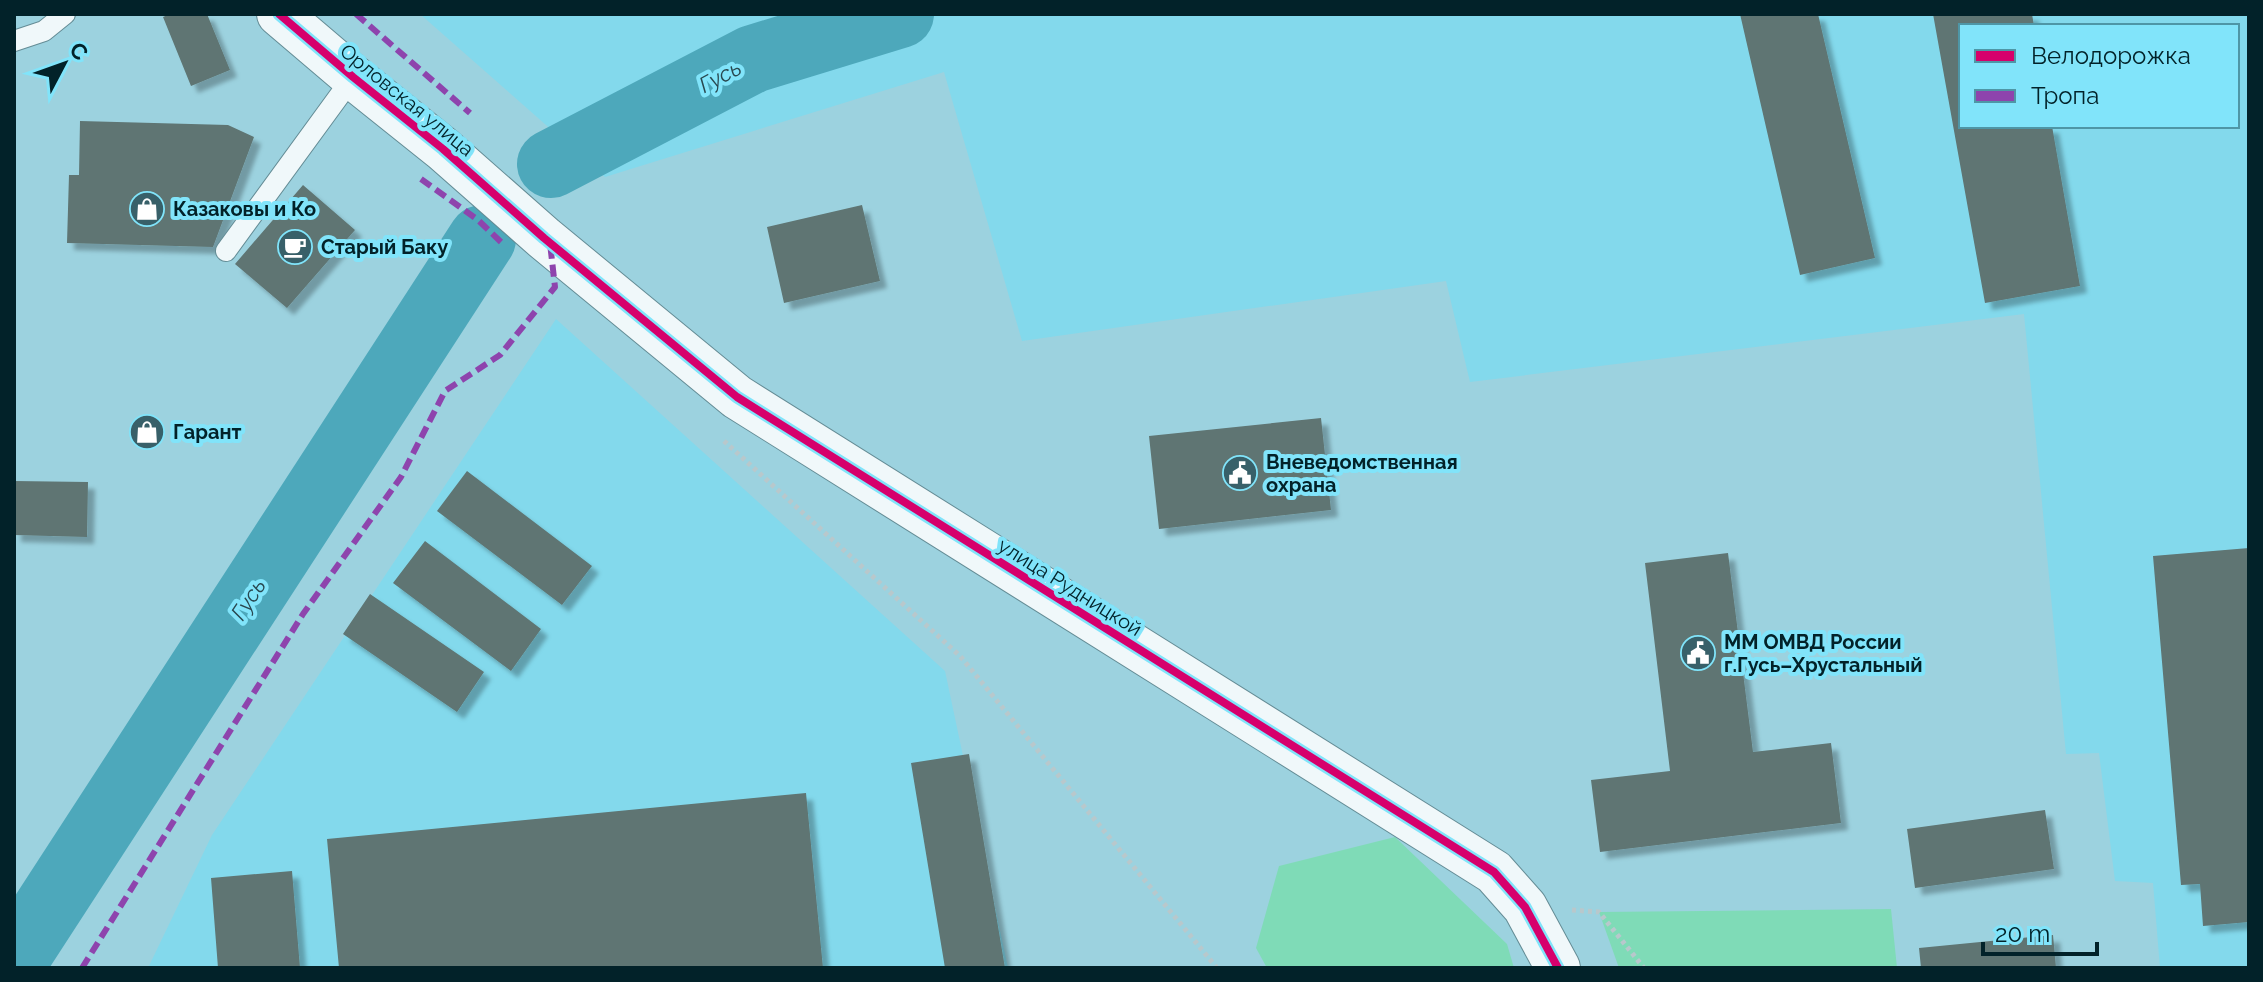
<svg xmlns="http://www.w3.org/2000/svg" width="2263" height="982" viewBox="0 0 2263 982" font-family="Raleway,sans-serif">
<defs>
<filter id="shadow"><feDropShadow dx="7" dy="7" stdDeviation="2" flood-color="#0004"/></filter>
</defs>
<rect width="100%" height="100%" fill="#9cd2df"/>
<path fill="#83d9ec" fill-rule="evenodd" d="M 420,14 L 2249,14 L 2249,968 L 2160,968 L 2153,883 L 2115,881 L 2099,753 L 2066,754 L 2024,314 L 1470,382 L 1446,281 L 1022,341 L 944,72 L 605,177 ZM 1961,26 L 2237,26 L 2237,126 L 1961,126 Z
M 556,319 L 945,671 L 1008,968 L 148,968 L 212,835 Z"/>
<path fill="#7fdbb7" d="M 1395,837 L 1507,944 L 1514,968 L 1267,968 L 1256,948 L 1279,866 Z
M 1891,909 L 1897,968 L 1619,968 L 1599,912 Z"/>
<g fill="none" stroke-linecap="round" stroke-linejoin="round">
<path stroke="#4da8bb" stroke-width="68" d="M 551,164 L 753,59 L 900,14
M 14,960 L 482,239"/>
</g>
<path fill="#5e7573" filter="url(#shadow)" d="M 170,14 L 207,14 L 230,70 L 191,86 L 163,17 Z
M 1740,14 L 1818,14 L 1875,258 L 1800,275 Z
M 1933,14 L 2032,14 L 2034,26 L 1961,26 L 1961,126 L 2052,126 L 2080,286 L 1985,303 Z
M 80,121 L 228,125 L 254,137 L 213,247 L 67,243 L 69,175 L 79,175 Z
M 303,185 L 355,230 L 287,308 L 235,264 Z
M 862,205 L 880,281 L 784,303 L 767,227 Z
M 1321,418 L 1331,510 L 1159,529 L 1149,436 Z
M 467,471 L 592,566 L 562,605 L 437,511 Z
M 14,481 L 88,482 L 87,537 L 14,535 Z
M 425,541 L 541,629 L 511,671 L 393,583 Z
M 2249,548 L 2249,922 L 2203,926 L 2200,884 L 2181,885 L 2153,556 Z
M 1728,553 L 1753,752 L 1831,743 L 1841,823 L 1600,852 L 1591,780 L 1670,771 L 1645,563 Z
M 370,594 L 484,672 L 457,712 L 343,634 Z
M 969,754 L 1005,968 L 945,968 L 911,763 Z
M 806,793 L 823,968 L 339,968 L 327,839 Z
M 2045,810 L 2054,869 L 1915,888 L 1907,829 Z
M 292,871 L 300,968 L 218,968 L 211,878 Z
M 2053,935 L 2056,968 L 1921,968 L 1919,948 Z"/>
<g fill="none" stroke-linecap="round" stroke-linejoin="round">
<g stroke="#648c95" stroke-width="22">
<path id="service" d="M 14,41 L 44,31 L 65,14
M 226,251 L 353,77"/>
</g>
<g stroke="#648c95" stroke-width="46">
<path id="tertiary" d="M 279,14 L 353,77 L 443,149 L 544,238 L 737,397 L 1494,872 L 1525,907 L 1558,968"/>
</g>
<path stroke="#b8c8cc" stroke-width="5" stroke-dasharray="4 4" stroke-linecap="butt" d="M 724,441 L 960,656 L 1217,968
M 1572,910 L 1599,912 L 1644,968"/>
<use href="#service" stroke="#f0f8fa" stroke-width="20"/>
<use href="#tertiary" stroke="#f0f8fa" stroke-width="44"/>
<path stroke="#8e44ad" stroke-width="6" stroke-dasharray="12 6" stroke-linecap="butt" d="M 356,14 L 470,113
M 421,179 L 478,220 L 502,243
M 82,968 L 303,614 L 401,477 L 445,391 L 500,355 L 555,287 L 550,243"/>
<g stroke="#81e4fa" stroke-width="13">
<path id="cycleway" d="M 279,14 L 353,77 L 443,149 L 544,238 L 737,397 L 1494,872 L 1525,907 L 1558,968"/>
</g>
<use href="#cycleway" stroke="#d6006c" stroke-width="8"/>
</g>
<defs>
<g id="shop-disc" transform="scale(1.8)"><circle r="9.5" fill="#386069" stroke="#81e4fa"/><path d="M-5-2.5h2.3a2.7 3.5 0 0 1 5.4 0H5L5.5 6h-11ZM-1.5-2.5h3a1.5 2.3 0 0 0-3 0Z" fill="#fff"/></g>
<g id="cafe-disc" transform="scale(1.8)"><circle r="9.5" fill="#386069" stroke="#81e4fa"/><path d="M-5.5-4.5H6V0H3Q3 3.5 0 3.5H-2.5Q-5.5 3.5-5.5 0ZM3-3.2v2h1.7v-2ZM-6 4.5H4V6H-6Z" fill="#fff"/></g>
<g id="civic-disc" transform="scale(1.8)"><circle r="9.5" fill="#386069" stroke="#81e4fa"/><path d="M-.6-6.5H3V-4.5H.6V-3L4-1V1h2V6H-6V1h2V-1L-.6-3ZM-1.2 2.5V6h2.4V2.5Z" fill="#fff"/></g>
</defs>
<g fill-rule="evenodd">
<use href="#shop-disc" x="147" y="209"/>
<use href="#cafe-disc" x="295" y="247"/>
<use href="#shop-disc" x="147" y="432"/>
<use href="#civic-disc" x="1240" y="473"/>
<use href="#civic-disc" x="1698" y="653"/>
</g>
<g text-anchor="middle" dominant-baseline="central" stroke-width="8" stroke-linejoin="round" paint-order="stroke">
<g font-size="20" fill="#022229" stroke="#81e4fa">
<text transform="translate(407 100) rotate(39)">Орловская улица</text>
<text transform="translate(1070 587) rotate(32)">улица Рудницкой</text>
</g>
<g font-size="20" font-weight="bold" fill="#022229" stroke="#81e4fa" text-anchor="start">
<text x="173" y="209">Казаковы и Ко</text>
<text x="321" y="247">Старый Баку</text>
<text x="173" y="432">Гарант</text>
<text x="1266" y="462">Вневедомственная<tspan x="1266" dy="23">охрана</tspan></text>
<text x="1724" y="642">ММ ОМВД России<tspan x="1724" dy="23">г.Гусь–Хрустальный</tspan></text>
</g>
<g font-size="22" font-style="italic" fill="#294850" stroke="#81e4fa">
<text transform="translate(720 76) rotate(-28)">Гусь</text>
<text transform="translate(248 599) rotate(-57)">Гусь</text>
</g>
</g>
<rect width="2263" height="982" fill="none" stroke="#022229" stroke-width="32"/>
<rect x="1959" y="24" width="280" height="104" fill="#81e4fa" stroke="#4e96a6" stroke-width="2"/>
<rect x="1975" y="50" width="40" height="12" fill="#d6006c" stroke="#4e96a6" stroke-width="2"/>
<text x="2031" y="64" font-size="24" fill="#022229">Велодорожка</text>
<rect x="1975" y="90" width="40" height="12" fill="#8e44ad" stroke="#4e96a6" stroke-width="2"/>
<text x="2031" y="104" font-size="24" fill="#022229">Тропа</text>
<g transform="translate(64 64) rotate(49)" stroke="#81e4fa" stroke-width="6" paint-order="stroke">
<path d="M0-6L14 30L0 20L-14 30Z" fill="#022229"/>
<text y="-12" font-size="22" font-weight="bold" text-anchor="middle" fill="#022229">С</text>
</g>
<path d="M1983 942v12h114v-12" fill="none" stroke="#022229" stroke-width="4"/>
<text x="1995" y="942" font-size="24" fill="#022229" stroke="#81e4fa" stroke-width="6" paint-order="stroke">20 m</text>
</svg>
